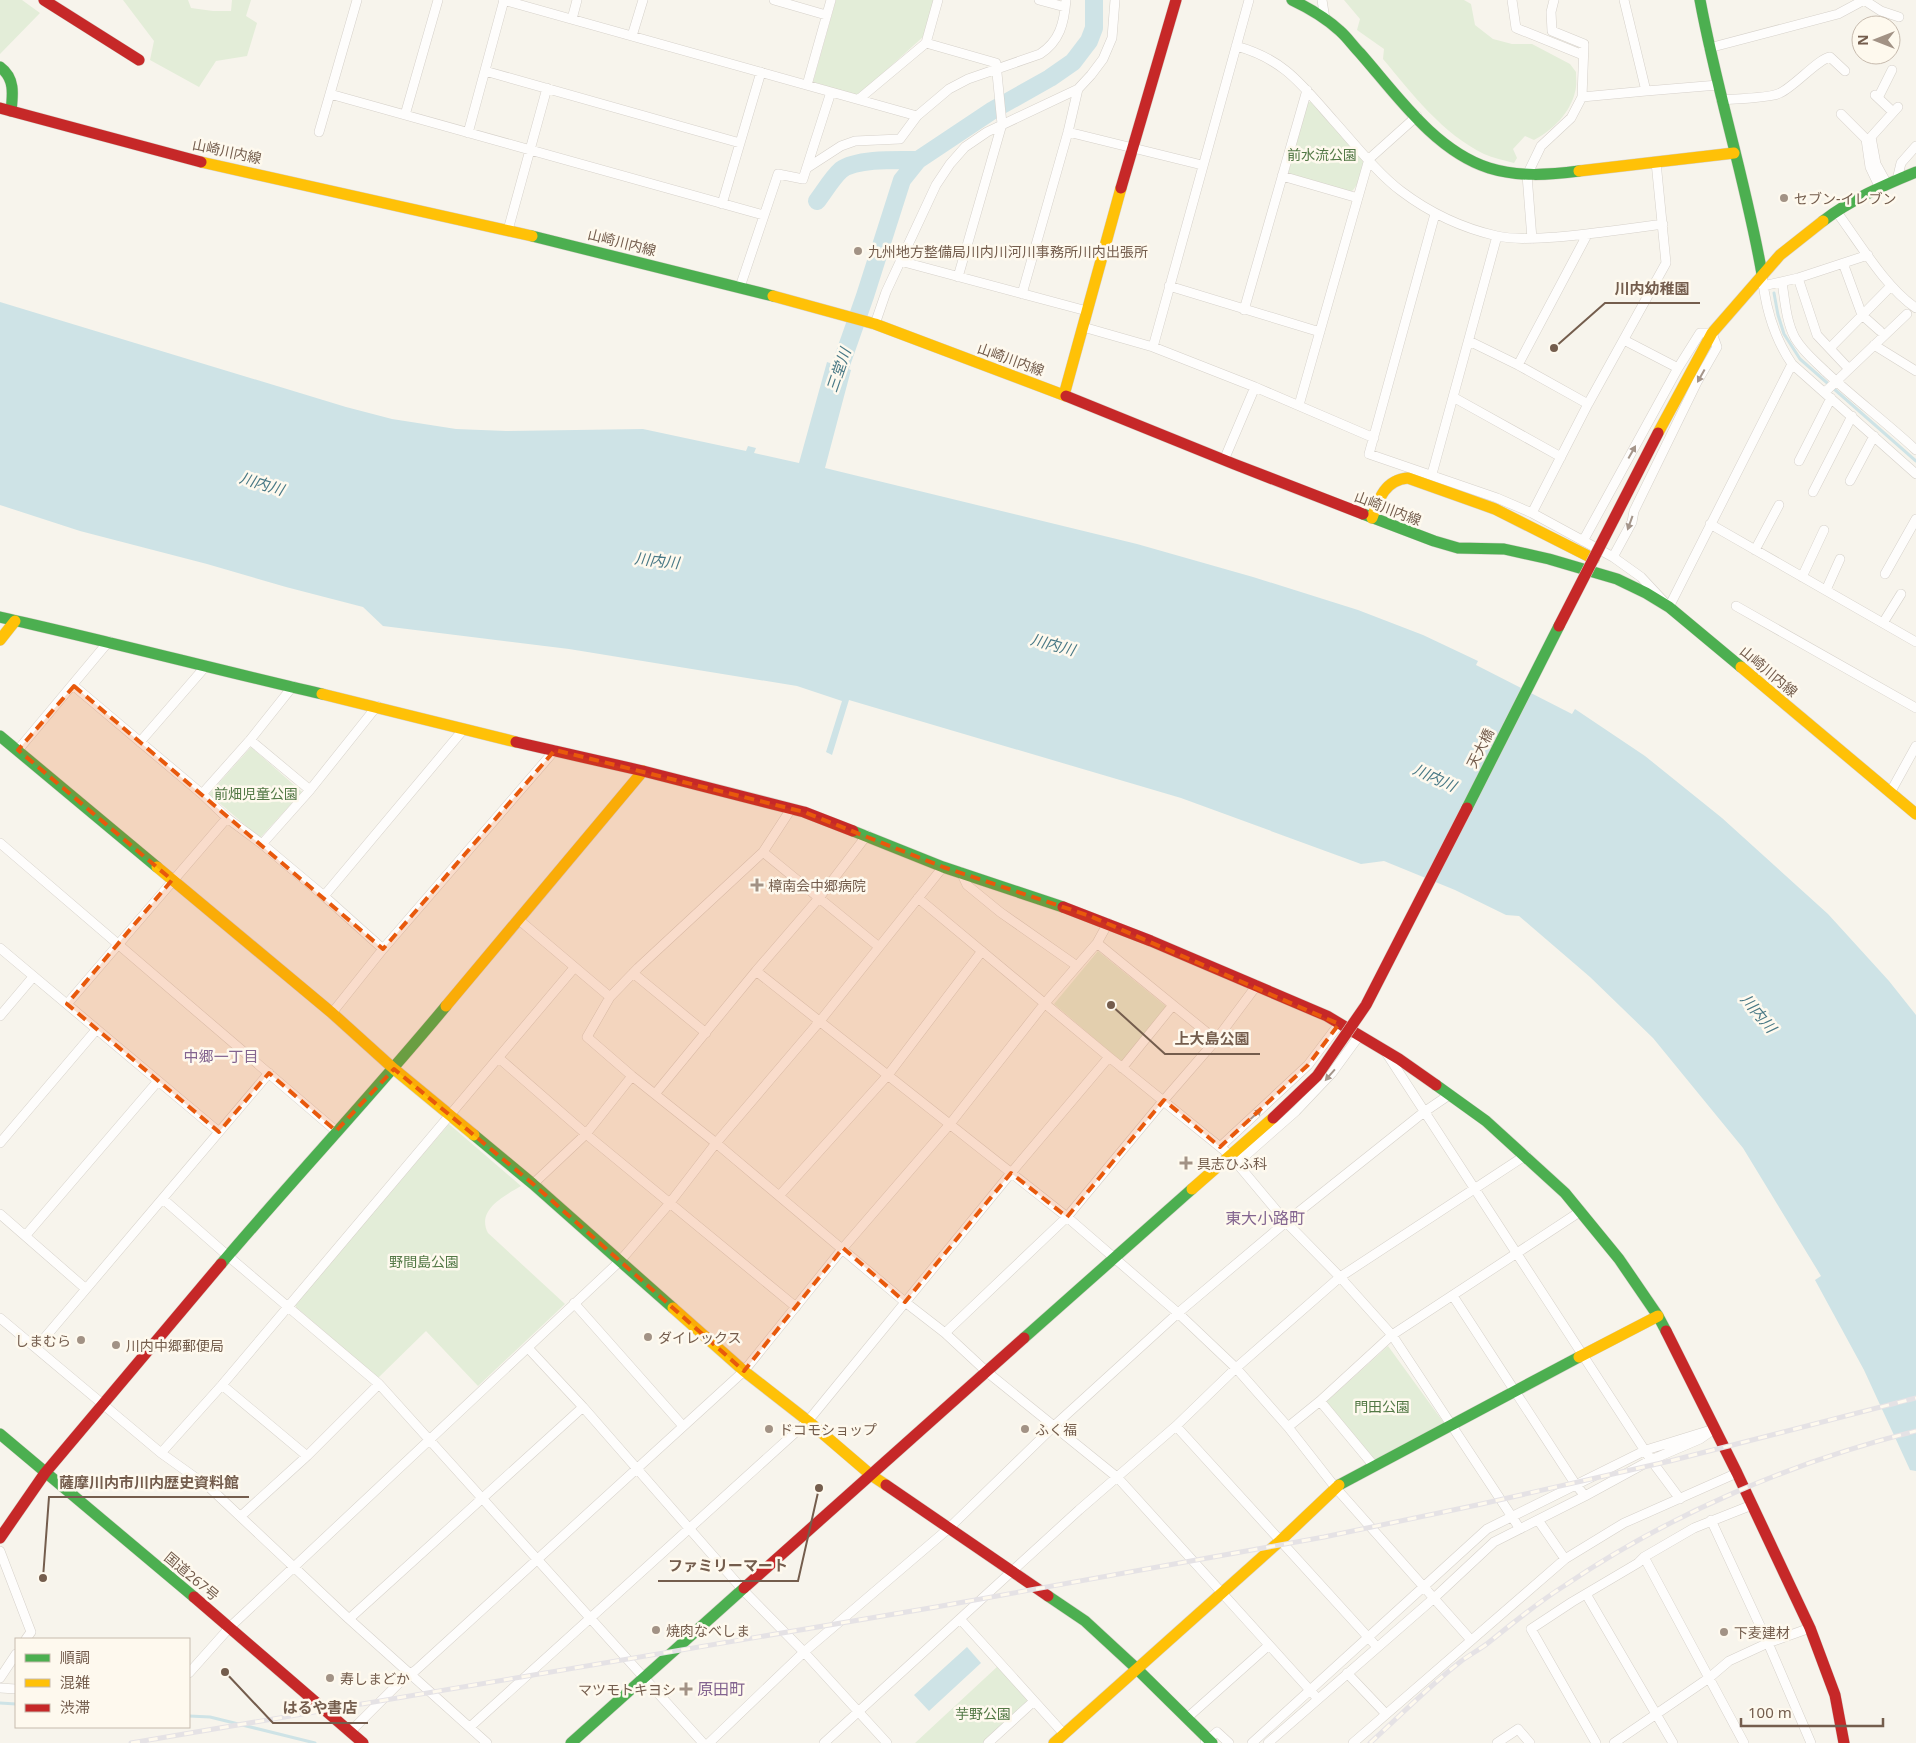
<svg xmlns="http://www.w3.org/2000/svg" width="1916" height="1743" viewBox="0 0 1916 1743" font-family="'Noto Sans','Noto Sans JP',sans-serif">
<rect width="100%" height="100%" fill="#f7f4ec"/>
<path fill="#e3edd8" d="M 0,0 L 22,0 L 40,13 L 0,54 Z
M 123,0 L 188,0 L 191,8 L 213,11 L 231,11 L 232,0 L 251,0 L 246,16 L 257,23 L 247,56 L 216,61 L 199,87 L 150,60 L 154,41 Z
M 836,0 L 934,0 L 924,36 L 861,93 L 855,95 L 813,82 Z
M 1344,0 L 1464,0 L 1471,4 L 1475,25 L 1493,39 L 1512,44 L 1532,44 L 1570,64 L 1576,72 C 1576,78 1577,86 1575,92 C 1570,113 1553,130 1534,140 L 1525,136 L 1513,149 L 1517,158 L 1514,163 C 1504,160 1493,158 1484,154 C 1443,134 1412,94 1383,59 L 1384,49 L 1357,30 L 1360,19 Z
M 1313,101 L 1363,157 C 1365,167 1359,186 1351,192 L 1290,174 L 1288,170 L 1307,103 Z
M 251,747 L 302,792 L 260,838 L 209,794 Z
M 1098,951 L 1167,1007 L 1122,1062 L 1054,1004 Z
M 449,1124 L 521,1186 C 504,1196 476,1210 488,1233 L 565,1304 L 478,1386 L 426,1331 L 378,1378 L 296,1307 L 295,1303 Z
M 1388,1346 L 1444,1423 L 1375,1460 L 1326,1402 Z
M 998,1666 L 1027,1699 L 1027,1704 L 984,1743 L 915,1743 Z"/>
<path fill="#cee3e6" d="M 0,302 L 346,407 L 392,419 L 456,429 L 506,431 L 643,429 L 746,451 L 748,446 L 756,448 L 754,453 L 799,463 L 827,362 L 851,370 L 825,468 L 1137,544 L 1253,577 L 1358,610 L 1423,635 L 1478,661 L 1476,665 L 1572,714 L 1575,709 L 1645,756 L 1722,818 L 1828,914 L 1889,981 L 1916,1015 L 1916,1471 L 1910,1470 L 1864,1370 L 1815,1280 L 1821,1276 L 1743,1148 L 1653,1038 L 1590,977 L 1519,916 L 1506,915 L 1455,890 L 1384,861 L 1361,864 L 1181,798 L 849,700 L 832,755 L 826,752 L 842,701 L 797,686 L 569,649 L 383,626 L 363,607 L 286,587 L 207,564 L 80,531 L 0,505 Z
M 967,1647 L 981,1663 L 929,1711 L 914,1695 Z"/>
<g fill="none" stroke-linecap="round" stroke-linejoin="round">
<path stroke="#cee3e6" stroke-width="3" d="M 1774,293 L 1778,315 L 1784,334 L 1800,359 L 1916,461
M 0,1703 L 16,1704
M 189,1716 L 210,1717 L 315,1743"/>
<path stroke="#cee3e6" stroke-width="18" d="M 817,201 C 824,192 832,178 841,170 C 857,158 899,160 918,160
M 833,387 L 865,296 L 902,180 L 918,160 L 993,110 L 1050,78 L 1073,62 L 1089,41 L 1094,28 L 1094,0"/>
<g stroke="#d6d1ca" stroke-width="10">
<path id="street" d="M 503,0 L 917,116
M 774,0 L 826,15
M 1039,0 L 1065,7
M 1322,0 L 1325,19
M 1512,0 L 1516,28 L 1583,55
M 1624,0 L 1646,91 L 1718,85
M 1864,0 L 1881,11 L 1899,17
M 572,19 L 577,0
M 632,36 L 643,0
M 926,43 L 996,63 L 1002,124 L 958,277
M 1236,46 C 1284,59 1302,85 1333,120 C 1353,142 1378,174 1401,191 C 1430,213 1462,228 1497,236 C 1516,240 1537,238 1557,237 C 1592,234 1627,229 1663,224
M 1709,48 L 1838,14 L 1864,0
M 485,71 L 740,143
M 807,85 L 831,0
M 330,94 L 763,215
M 1875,95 L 1893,112
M 1582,97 L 1646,91
M 1878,98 L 1892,70
M 859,99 L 926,43 L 938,0
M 1721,100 C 1733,99 1771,98 1780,93 C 1795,86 1818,59 1830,57 L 1845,71
M 1841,114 L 1866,139 L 1870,167 L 1880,188
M 405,115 L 438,0
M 319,132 L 357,0
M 1068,132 L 1202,165
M 468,133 L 504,0
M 807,168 L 841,146 L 855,141 L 900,139 L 917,116 L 949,89 L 968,79 L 1040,54 C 1060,41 1064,23 1066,0
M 1282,176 L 1358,198
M 1897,180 L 1901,163 L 1916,146
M 1887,184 L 1876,164 L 1871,137 L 1898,107
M 722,204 L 761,72
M 1836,211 C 1859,242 1885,287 1916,308
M 1435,214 L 1369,454 L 1497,498 L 1532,513 L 1613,557 L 1632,522 L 1634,511 L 1697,382 L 1717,347 L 1712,333 L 1700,333 L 1678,368 L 1583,541
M 508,230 L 547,88
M 1532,239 L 1527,175 L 1541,146 L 1571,118 L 1582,97 L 1584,44 L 1552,31 L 1551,12 L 1554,0
M 900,261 L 1087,311
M 1843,263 L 1862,315 L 1880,331
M 1762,274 C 1765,307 1773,336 1792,364 L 1916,474
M 1798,278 L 1817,335 L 1849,369
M 1782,282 C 1785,301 1786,321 1795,338 C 1803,352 1815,361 1826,372 C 1855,399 1887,423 1916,450
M 1169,286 L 1320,332
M 1763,286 L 1798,278 L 1868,255
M 740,287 L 778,174 L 803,179 L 831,92
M 1022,294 L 1068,132 L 1078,89
M 1244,310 L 1307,90
M 875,324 L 886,292 L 936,185 L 950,164 L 965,147 L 987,132 L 1078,89 L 1091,75 L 1103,59 L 1112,38 L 1115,0
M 1083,327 L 1153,347 L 1255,387 L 1374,438
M 1624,340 L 1678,368
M 1469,341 L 1518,365 L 1588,404
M 1874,345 L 1916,371
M 1153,347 L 1249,0
M 1830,348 L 1891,286
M 1518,365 L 1587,235
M 1825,392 L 1907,314
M 1453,397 L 1561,457
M 1299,405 L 1369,159 L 1417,116
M 1224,460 L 1255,387
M 1799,461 L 1831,398
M 1432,474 L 1497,236
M 1850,481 L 1874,436
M 1813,492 L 1852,416
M 1532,513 L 1588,404 L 1666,263 L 1656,162
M 1710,524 L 1916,642
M 1755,550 L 1779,505
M 1613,557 L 1641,577 L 1669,607 L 1792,364
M 1885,574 L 1916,519
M 1802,577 L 1824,530
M 1826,590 L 1840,559
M 1736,606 L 1916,708
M 1883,623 L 1901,594
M 74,686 L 202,794 L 227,818 L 262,844 L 324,896 L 383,949
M 250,740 L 310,790
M 140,742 L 205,667
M 18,750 L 109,641
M 1890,793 L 1916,746
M 202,794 L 250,740 L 293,686
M 791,809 L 763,852 L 638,968 L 610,997 L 587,1037 L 632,1076 L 716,1143 L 905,1302 L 945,1333 L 987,1372 L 1118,1478 L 1318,1699
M 0,843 L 336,1131
M 262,844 L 310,790 L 377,706
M 763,852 L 879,947
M 961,872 L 967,885 L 1000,912 L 1077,966
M 324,896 L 463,730
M 918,898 L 1109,1057 L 1230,1155 L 1286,1222 L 1340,1277 L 1392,1335 L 1520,1529
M 518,919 L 610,997
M 1097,943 L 1216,1040
M 0,948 L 219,1132
M 756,971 L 1067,1217 L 1178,1313 L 1236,1368 L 1288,1427 L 1335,1487 L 1471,1640
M 633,973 L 706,1033
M 67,1004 L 227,818
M 332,1013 L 383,949 L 555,750
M 0,1016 L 33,977
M 1387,1054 L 1651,1460 L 1680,1499
M 500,1059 L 586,1134 L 796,1307
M 1122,1068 L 1173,1005
M 655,1094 L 756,971 L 819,898 L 867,835
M 0,1143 L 96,1030
M 1220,1147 L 1308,1065 L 1339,1024
M 1237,1163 L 1296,1111 L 1332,1073 L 1359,1036
M 533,1184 L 586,1134 L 632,1076
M 779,1196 L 888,1075 L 982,951
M 163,1199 L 228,1256 L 379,1384 L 703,1743
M 0,1214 L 86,1289
M 26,1235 L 158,1081
M 1453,1296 L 1576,1485 L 1585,1496
M 574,1303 L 683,1426
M 0,1318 L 161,1453 L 210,1488 L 349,1619 L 487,1743
M 945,1333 L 1067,1217 L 1164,1100 L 1216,1040 L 1257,985
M 36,1348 L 269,1073
M 528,1348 L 583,1407 L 743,1590 L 804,1652 L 887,1743
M 222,1385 L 307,1456
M 1320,1401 L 1374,1466
M 1176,1426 L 1377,1647
M 1288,1427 L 1320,1401 L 1392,1335 L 1581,1211
M 161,1453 L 222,1385 L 574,968
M 241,1516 L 307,1456 L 379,1384
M 1538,1520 L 1565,1559
M 1711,1520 L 1768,1643 L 1811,1743
M 0,1551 L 31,1632 L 26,1639
M 1644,1557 L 1744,1743
M 1586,1594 L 1673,1743
M 349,1619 L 583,1407
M 961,1620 L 1064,1734
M 189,1673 L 230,1627 L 620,1261 L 669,1204 L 716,1143 L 820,1021 L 943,867
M 1347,1673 L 1386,1714
M 0,1678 L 16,1654
M 0,1688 L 16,1689
M 1187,1718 L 1269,1645
M 470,1727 L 808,1421 L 1011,1173 L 1109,1057
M 350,1732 L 404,1678 L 416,1670 L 744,1371 L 843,1248 L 950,1124 L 1045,1003 L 1097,943 L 1108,923
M 1205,1742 L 1217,1732 L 1229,1743
M 709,1743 L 804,1652 L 948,1529 L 1055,1425 L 1178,1313 L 1286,1222 L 1424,1112 L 1449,1095
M 824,1743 L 1079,1510 L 1176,1426 L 1236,1368 L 1340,1277 L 1526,1155
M 988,1743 L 1034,1701
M 1252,1743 L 1487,1529 L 1646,1450 L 1714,1429
M 1268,1743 L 1433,1599 L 1494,1542 L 1585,1496 L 1651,1460 L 1700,1439 L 1710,1432
M 1353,1743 L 1565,1559 L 1624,1523 L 1737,1473
M 1497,1743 L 1518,1729 L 1530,1743
M 1596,1743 L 1531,1629 L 1572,1602 L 1638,1563 L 1644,1557 L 1694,1528 L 1752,1505
M 1614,1743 L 1709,1678 L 1729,1661 L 1768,1643 L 1810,1628"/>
</g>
<g stroke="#d7d1ca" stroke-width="12">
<path id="fast" d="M 1292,0 C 1309,8 1326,18 1340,31 C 1347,37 1353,46 1360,53 C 1396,94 1435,151 1489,168 C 1518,177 1549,175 1579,171
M 1700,0 C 1717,92 1746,182 1762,274
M 0,67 C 15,78 13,94 11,111
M 1823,221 C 1850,200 1884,185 1916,172
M 532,236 L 773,296
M 1363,514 L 1434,541 L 1458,548 L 1504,549 L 1549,559 L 1617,579 L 1646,593 L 1669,607 L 1741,667
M 0,617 C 108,641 214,669 322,694
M 0,736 L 157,867
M 853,831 L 943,867 L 1063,907
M 1436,1085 L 1486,1121 L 1565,1193 L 1619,1259 L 1658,1316 L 1666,1331
M 474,1135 L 533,1184 L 673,1308
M 221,1264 C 295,1177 373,1094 446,1006
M 1024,1338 L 1192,1189
M 0,1434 L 194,1597
M 1339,1485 L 1579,1357
M 1048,1596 L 1085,1621 L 1137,1669 L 1212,1743
M 571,1743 L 744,1588"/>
</g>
<g stroke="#d7d1ca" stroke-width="12">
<path id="slow" d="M 201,162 L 532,236
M 1579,171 L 1734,153
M 773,296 L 875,324 L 1066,396
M 1064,395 L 1121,188
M 1658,433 L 1712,333 L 1780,255 L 1823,221
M 1372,518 C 1379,498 1385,480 1408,478 L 1495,509 L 1594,559
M 0,640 L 15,621
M 1741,667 L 1916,814
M 322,694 L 516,742
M 157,867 L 332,1013 L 394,1069 L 474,1135
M 446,1006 L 643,771
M 1192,1189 L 1273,1118
M 673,1308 L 744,1371 L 808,1421 L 871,1475 L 886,1485
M 1579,1357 L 1658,1316
M 1054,1743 L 1280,1541 L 1339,1485"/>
</g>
<g stroke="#d7d1ca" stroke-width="12">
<path id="jam" d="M 44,0 L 139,60
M 0,108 L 201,162
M 1121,188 L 1176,0
M 1066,396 L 1234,464 L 1363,514
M 516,742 L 643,771 L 804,812 L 853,831
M 1063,907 L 1151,941 L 1327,1016 L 1399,1059 L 1436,1085
M 1666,1331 L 1737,1473 L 1810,1628 L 1835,1695 L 1844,1743
M 886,1485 L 1048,1596
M 0,1538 L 45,1473 L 221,1264
M 744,1588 L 1024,1338
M 194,1597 L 363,1743"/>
</g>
<use href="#street" stroke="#fefdfc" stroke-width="9"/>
<use href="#fast" stroke="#4caf50" stroke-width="11"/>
<use href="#slow" stroke="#ffc107" stroke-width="11"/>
<use href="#jam" stroke="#c62828" stroke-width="11"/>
<g stroke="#e5e2e5" stroke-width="5">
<path id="rail" d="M 131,1743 L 936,1607 L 1324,1537 L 1477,1505 L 1670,1461 L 1916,1398
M 1370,1743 C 1400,1716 1428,1687 1460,1662 C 1469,1655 1479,1650 1488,1643 C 1513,1623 1537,1603 1564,1586 C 1670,1514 1792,1462 1916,1431"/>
</g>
<use href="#rail" stroke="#fef9ee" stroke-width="3" stroke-dasharray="9" stroke-linecap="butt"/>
<g stroke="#d7d1ca" stroke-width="12" stroke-linecap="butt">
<path id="fast-bridge" d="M 1467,808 L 1559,626"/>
</g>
<g stroke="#d7d1ca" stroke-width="12" stroke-linecap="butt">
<path id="jam-bridge" d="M 1559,626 L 1658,433
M 1273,1118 L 1317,1076 L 1366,1005 L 1467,808"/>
</g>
<use href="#fast-bridge" stroke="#4caf50" stroke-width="11"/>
<use href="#jam-bridge" stroke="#c62828" stroke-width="11"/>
</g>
<defs><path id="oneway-solid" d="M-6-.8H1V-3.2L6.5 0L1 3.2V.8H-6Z" transform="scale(1.25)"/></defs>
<g fill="#a4958a">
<use href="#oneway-solid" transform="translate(1701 376) rotate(119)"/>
<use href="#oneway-solid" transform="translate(1632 452) rotate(-61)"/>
<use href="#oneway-solid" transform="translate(1630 523) rotate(110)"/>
<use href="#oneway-solid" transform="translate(1330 1075) rotate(131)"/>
<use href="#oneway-solid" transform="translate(1256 1114) rotate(-43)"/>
</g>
<path fill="#e8590c" fill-opacity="0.2" stroke="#e8590c" stroke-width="4" stroke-dasharray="10 6" stroke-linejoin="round" d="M 74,686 L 383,949 L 555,750 L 804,812 L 943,867 L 1090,916 L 1339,1024 L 1308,1065 L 1220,1147 L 1164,1100 L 1067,1217 L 1011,1173 L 905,1302 L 843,1248 L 744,1371 L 533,1184 L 394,1069 L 336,1131 L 269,1073 L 219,1132 L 67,1004 L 172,880 L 18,750 Z"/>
<g fill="#a29285" stroke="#fef9ee" stroke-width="2">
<circle cx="1784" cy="198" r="5"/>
<circle cx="858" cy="251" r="5"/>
<path d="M754.5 877.5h5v5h5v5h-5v5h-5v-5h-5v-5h5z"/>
<path d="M1183.5 1155.5h5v5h5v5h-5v5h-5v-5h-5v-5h5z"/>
<circle cx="648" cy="1337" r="5"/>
<circle cx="81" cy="1340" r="5"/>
<circle cx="116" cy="1345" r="5"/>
<circle cx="769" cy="1429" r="5"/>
<circle cx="1025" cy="1429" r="5"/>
<circle cx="656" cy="1630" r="5"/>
<circle cx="1724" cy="1632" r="5"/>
<circle cx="330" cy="1678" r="5"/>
<path d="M683.5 1681.5h5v5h5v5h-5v5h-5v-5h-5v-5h5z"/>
</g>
<g text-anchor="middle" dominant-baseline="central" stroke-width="5" stroke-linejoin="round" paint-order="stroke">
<g font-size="14" fill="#745d4d" stroke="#fef9ee">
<text transform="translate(227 151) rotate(12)">山崎川内線</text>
<text transform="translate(622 242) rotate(14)">山崎川内線</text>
<text transform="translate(1011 359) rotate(20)">山崎川内線</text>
<text transform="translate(1388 508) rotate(21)">山崎川内線</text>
<text transform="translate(1769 671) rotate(40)">山崎川内線</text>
<text transform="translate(1480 748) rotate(-63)">天大橋</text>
<text transform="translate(192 1576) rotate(40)">国道267号</text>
</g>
<g font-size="14" fill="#527845" stroke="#fef9ee">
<text x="1322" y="154">前水流公園</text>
<text x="256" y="793">前畑児童公園</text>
<text x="424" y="1261">野間島公園</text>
<text x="1382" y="1406">門田公園</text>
<text x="983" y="1713">芋野公園</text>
</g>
<g font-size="14" fill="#745d4d" stroke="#fef9ee" text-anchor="start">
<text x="1794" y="198">セブン-イレブン</text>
<text x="868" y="251">九州地方整備局川内川河川事務所川内出張所</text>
<text x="768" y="885">樟南会中郷病院</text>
<text x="1197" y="1163">具志ひふ科</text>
<text x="658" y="1337">ダイレックス</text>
<text x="71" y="1340" text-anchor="end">しまむら</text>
<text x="126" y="1345">川内中郷郵便局</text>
<text x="779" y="1429">ドコモショップ</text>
<text x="1035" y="1429">ふく福</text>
<text x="666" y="1630">焼肉なべしま</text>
<text x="1734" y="1632">下麦建材</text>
<text x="340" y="1678">寿しまどか</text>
<text x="676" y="1689" text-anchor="end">マツモトキヨシ</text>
</g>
<g font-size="15" font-style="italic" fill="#487885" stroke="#fef9ee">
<text transform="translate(838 370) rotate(-71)">三堂川</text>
<text transform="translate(262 483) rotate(17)">川内川</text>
<text transform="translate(657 560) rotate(6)">川内川</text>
<text transform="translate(1053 644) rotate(15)">川内川</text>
<text transform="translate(1435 777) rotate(25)">川内川</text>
<text transform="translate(1759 1013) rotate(50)">川内川</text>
</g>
<g font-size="15" fill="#846590" stroke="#fef9ee">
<text x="221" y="1056">中郷一丁目</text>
</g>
<g font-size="16" fill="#846590" stroke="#fef9ee">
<text x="1265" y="1218">東大小路町</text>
<text x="721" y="1689">原田町</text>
</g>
</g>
<path fill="none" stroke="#745d4d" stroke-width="2" d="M1554 348L1605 303H1700M1111 1005L1165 1054H1260M43 1578L49 1497H249M819 1488L798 1581H658M225 1672L273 1723H368"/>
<g fill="#745d4d" stroke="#fef9ee" stroke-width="2">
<circle cx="1554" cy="348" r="5"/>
<circle cx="1111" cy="1005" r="5"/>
<circle cx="43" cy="1578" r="5"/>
<circle cx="819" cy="1488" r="5"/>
<circle cx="225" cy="1672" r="5"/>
</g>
<g font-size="15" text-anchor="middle" font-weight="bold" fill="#745d4d" stroke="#fef9ee" stroke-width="5" stroke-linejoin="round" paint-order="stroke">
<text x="1652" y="294">川内幼稚園</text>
<text x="1212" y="1044">上大島公園</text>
<text x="149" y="1488">薩摩川内市川内歴史資料館</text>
<text x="728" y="1571">ファミリーマート</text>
<text x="320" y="1713">はるや書店</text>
</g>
<rect x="15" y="1638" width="175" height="90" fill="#fef9ee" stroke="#c7bbae"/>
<rect x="25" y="1654" width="25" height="8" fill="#4caf50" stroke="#c7bbae"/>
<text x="60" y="1663" font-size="15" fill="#745d4d">順調</text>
<rect x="25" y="1679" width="25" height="8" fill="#ffc107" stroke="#c7bbae"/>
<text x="60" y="1688" font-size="15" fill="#745d4d">混雑</text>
<rect x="25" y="1704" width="25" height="8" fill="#c62828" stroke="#c7bbae"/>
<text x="60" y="1713" font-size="15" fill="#745d4d">渋滞</text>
<g transform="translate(1876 40) rotate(270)"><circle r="24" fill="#fef9ee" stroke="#c7bbae"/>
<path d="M0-4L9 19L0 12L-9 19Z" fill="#a29285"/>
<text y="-8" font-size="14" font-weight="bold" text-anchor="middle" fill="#745d4d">N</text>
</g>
<path d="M1741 1718v8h142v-8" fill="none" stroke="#745d4d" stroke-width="2.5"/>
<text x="1748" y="1718" font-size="15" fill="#745d4d" stroke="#fef9ee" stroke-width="4" paint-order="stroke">100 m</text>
</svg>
